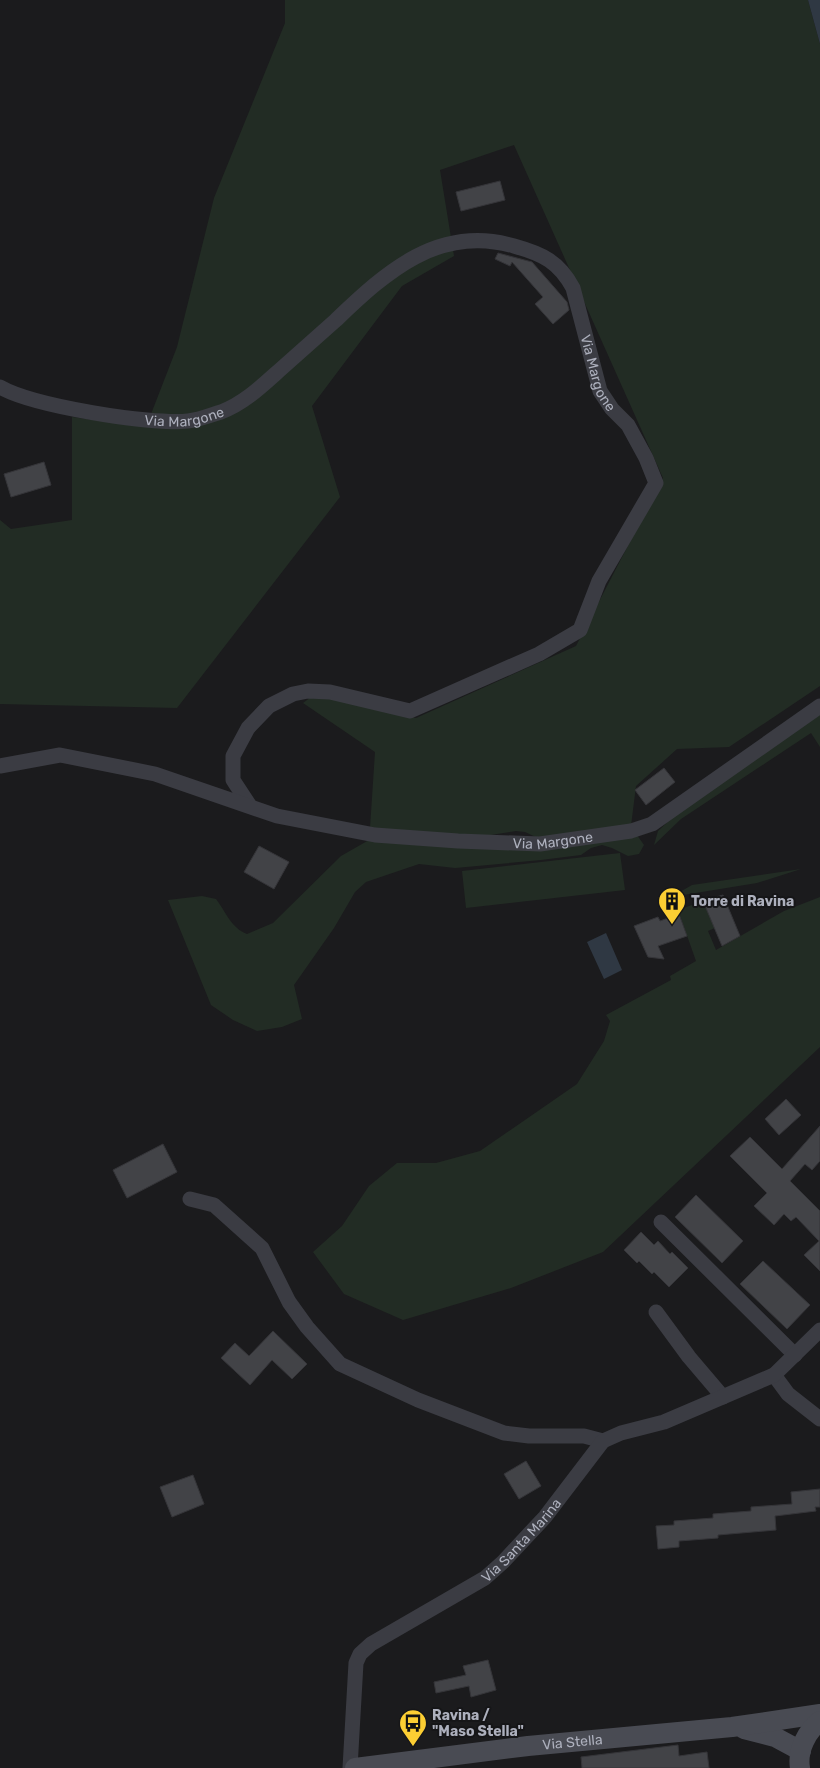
<svg xmlns="http://www.w3.org/2000/svg" width="820" height="1768" viewBox="0 0 820 1768" font-family="Rubik,sans-serif">
<rect width="100%" height="100%" fill="#1b1b1d"/>
<path fill="#222c24" d="M 285,0 L 808,0 L 820,44 L 820,686 L 729,747 L 677,749 L 636,786 L 631,826 L 540,839 L 525,832 L 516,831 L 471,838 L 370,828 L 375,752 L 303,703 L 311,697 L 329,696 L 416,718 L 576,646 L 663,478 L 514,145 L 440,170 L 454,256 L 402,286 L 312,406 L 340,497 L 177,708 L 0,704 L 0,520 L 11,529 L 72,520 L 72,417 L 146,427 L 177,347 L 214,198 L 285,23 Z
M 820,710 L 820,747 L 811,733 L 681,819 L 654,845 L 658,831 L 676,814 Z
M 637,835 L 644,845 L 639,854 L 628,856 L 612,848 L 602,845 L 591,848 L 581,855 L 541,860 L 455,868 L 419,864 L 366,882 L 355,892 L 334,928 L 294,985 L 302,1019 L 282,1027 L 257,1031 L 233,1020 L 211,1005 L 168,900 L 202,896 L 216,899 C 226,912 231,928 247,934 L 273,923 L 341,856 L 369,840 Z
M 620,853 L 625,890 L 466,908 L 462,871 Z
M 801,869 L 757,883 L 671,897 L 692,885 Z
M 820,897 L 820,1047 L 603,1252 L 511,1288 L 403,1320 L 344,1294 L 313,1252 L 342,1226 L 369,1186 L 397,1163 L 436,1163 L 480,1151 L 577,1084 L 604,1041 L 610,1021 L 606,1015 L 671,980 L 670,976 L 696,961 L 678,910 L 703,901 L 715,928 L 708,931 L 716,950 L 784,911 Z"/>
<path fill="#2f3843" d="M 808,0 L 820,0 L 820,44 Z
M 606,933 L 622,970 L 604,979 L 587,942 Z"/>
<path fill="#424347" stroke="#353539" d="M 500,181 L 505,200 L 461,211 L 456,192 Z
M 498,253 L 532,262 L 567,302 L 569,310 L 553,324 L 535,304 L 543,297 L 512,262 L 510,266 L 495,259 Z
M 44,462 L 51,485 L 11,497 L 4,474 Z
M 664,768 L 675,782 L 646,805 L 635,790 Z
M 259,846 L 289,862 L 274,889 L 244,872 Z
M 723,895 L 740,936 L 722,946 L 703,901 Z
M 679,914 L 687,936 L 658,946 L 664,959 L 648,957 L 634,926 L 658,917 L 660,921 Z
M 786,1099 L 801,1115 L 779,1135 L 765,1119 Z
M 820,1126 L 820,1161 L 812,1170 L 805,1164 L 790,1181 L 820,1211 L 820,1271 L 804,1255 L 819,1241 L 796,1217 L 791,1221 L 784,1214 L 774,1225 L 754,1206 L 767,1193 L 730,1156 L 750,1137 L 782,1169 Z
M 163,1144 L 177,1172 L 127,1198 L 113,1170 Z
M 696,1195 L 743,1241 L 722,1263 L 675,1217 Z
M 641,1232 L 654,1245 L 658,1241 L 670,1254 L 672,1252 L 688,1268 L 669,1287 L 654,1272 L 652,1274 L 639,1261 L 637,1263 L 624,1250 Z
M 763,1261 L 810,1305 L 787,1329 L 740,1284 Z
M 273,1331 L 307,1364 L 292,1379 L 272,1360 L 250,1385 L 221,1358 L 235,1343 L 249,1356 Z
M 526,1461 L 541,1486 L 519,1499 L 504,1474 Z
M 193,1475 L 204,1504 L 172,1517 L 160,1487 Z
M 820,1489 L 820,1507 L 815,1507 L 816,1511 L 775,1516 L 776,1530 L 718,1535 L 718,1538 L 679,1541 L 679,1547 L 658,1549 L 656,1526 L 674,1525 L 674,1521 L 713,1518 L 713,1514 L 751,1511 L 751,1507 L 792,1504 L 791,1492 Z
M 488,1660 L 496,1690 L 471,1697 L 469,1686 L 436,1693 L 434,1682 L 466,1675 L 463,1666 Z
M 678,1745 L 679,1756 L 707,1752 L 709,1768 L 582,1768 L 581,1757 Z"/>
<g fill="none" stroke-linecap="round" stroke-linejoin="round">
<g stroke="#3b3c43" stroke-width="15">
<path id="s1" d="M 0,387 C 33,406 150,425 188,421 C 199,420 211,415 221,412 C 245,403 264,384 282,368 C 300,352 318,336 336,320 C 386,272 439,224 514,246 C 543,254 559,262 573,288 L 600,391 L 612,409 L 628,425 L 646,458 L 656,483 L 599,581 L 580,630 L 539,654 L 410,711 L 330,692 L 308,691 L 293,694 L 269,706 L 248,728 L 233,756 L 233,780 L 250,806"/>
<path id="s2" d="M 0,766 L 60,755 L 155,774 L 277,816 L 375,835 L 458,841 L 540,844 L 631,831 L 652,824 L 820,706"/>
<path d="M 190,1199 L 214,1205 L 262,1248 L 289,1302 L 307,1327 L 340,1364 L 418,1400 L 504,1433 L 529,1436 L 584,1436 L 603,1441"/>
<path d="M 661,1222 L 795,1355"/>
<path d="M 656,1312 L 689,1357 L 723,1397"/>
<path d="M 774,1375 L 788,1394 L 820,1419"/>
<path id="s3" d="M 350,1768 L 356,1663 L 360,1654 L 371,1644 L 485,1578 L 503,1562 L 545,1517 L 603,1441 L 621,1433 L 664,1422 L 774,1375 L 820,1330"/>
</g>
<g stroke="#494b53" stroke-width="20">
<path d="M 744,1729 L 775,1737 L 801,1751"/>
<path id="s4" d="M 355,1768 L 528,1746 L 732,1727 L 820,1714"/>
<path d="M 800,1768 C 797,1750 807,1731 820,1721"/>
</g>
</g>
<defs>
<g id="building-pin" transform="scale(1.4375)"><path d="M0 17L-7.5 6A9.5 9.5 0 1 1 7.5 6Z" fill="#fcce33" stroke="#161618"/><path d="M-4-6H4V6H1V3H-1V6H-4ZM-2.5-4.3h1.7v1.8h-1.7ZM.8-4.3h1.7v1.8H.8ZM-2.5-1h1.7V.8h-1.7ZM.8-1h1.7V.8H.8Z" fill="#111"/></g>
<g id="bus-pin" transform="scale(1.4375)"><path d="M0 17L-7.5 6A9.5 9.5 0 1 1 7.5 6Z" fill="#fcce33" stroke="#161618"/><path d="M-5-6H5V4H4V6H2V4H-2V6H-4V4H-5ZM-3.5-4V0h7V-4ZM-3.5 1.2v1.5H-2V1.2ZM2 1.2v1.5H3.5V1.2Z" fill="#111"/></g>
</defs>
<g fill-rule="evenodd">
<use href="#building-pin" x="672" y="901"/>
<use href="#bus-pin" x="413" y="1723"/>
</g>
<g text-anchor="middle" dominant-baseline="central" stroke-width="4" stroke-linejoin="round" paint-order="stroke">
<g font-size="14" fill="#adb0bd" stroke="#161618">
<text stroke="none"><textPath href="#s1" startOffset="742">Via Margone</textPath></text>
<text stroke="none"><textPath href="#s1" startOffset="189">Via Margone</textPath></text>
<text stroke="none"><textPath href="#s2" startOffset="565">Via Margone</textPath></text>
<text stroke="none"><textPath href="#s3" startOffset="314">Via Santa Marina</textPath></text>
<text stroke="none"><textPath href="#s4" startOffset="219">Via Stella</textPath></text>
</g>
<g font-size="14" font-weight="bold" fill="#adb0bd" stroke="#161618" text-anchor="start">
<text x="691" y="901">Torre di Ravina</text>
<text x="432" y="1715">Ravina /<tspan x="432" dy="16">"Maso Stella"</tspan></text>
</g>
</g>
</svg>
